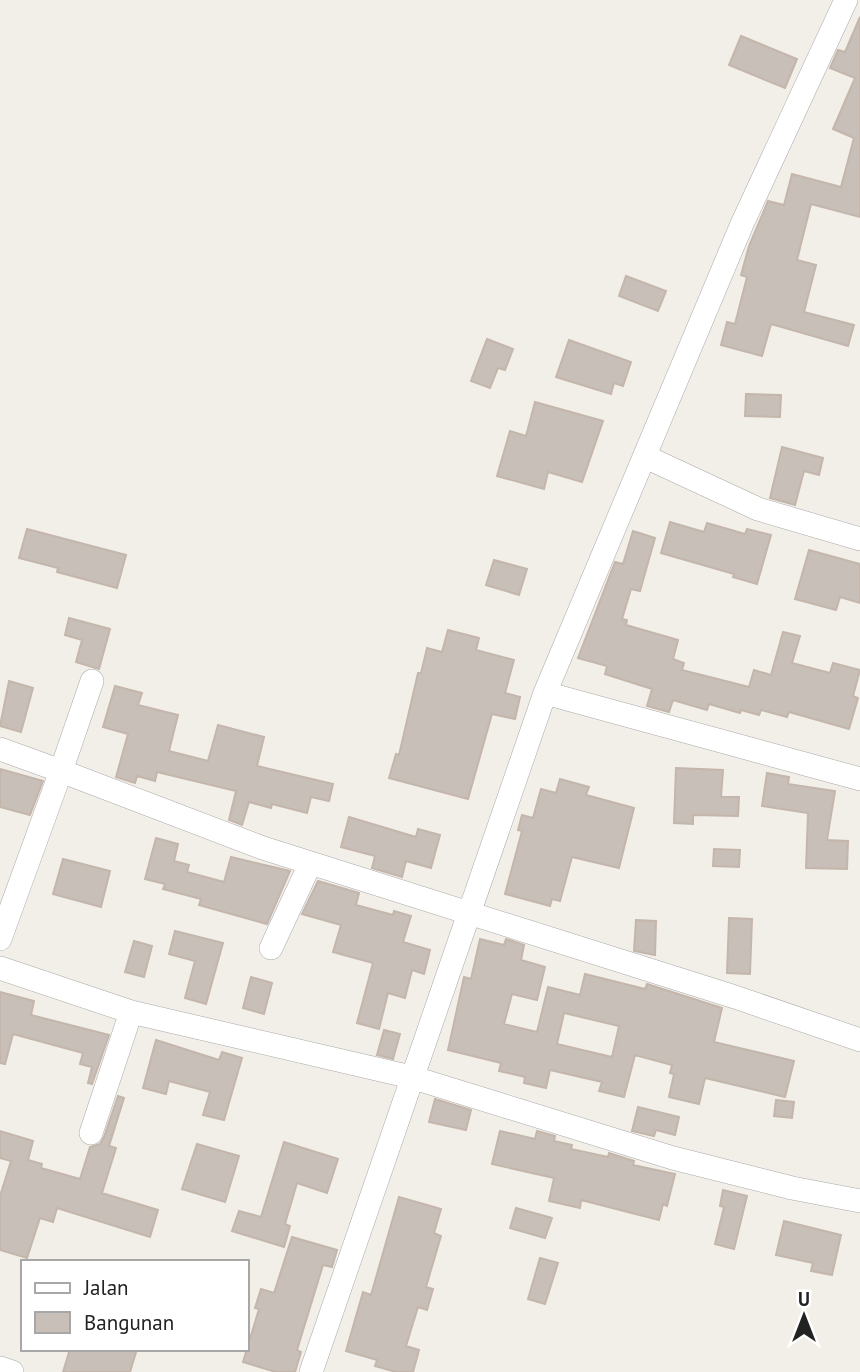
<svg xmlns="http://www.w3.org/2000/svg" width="860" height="1372" viewBox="0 0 860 1372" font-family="'PT Sans',sans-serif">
<rect width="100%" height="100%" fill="#f2efe9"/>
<path fill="#c7bfb8" stroke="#c4b6ab" stroke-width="2" fill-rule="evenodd" d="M 860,17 L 860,217 L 811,204 L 797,260 L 816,265 L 804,312 L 854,325 L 848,346 L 771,324 L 762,356 L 721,345 L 727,322 L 735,324 L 747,277 L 741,275 L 749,246 L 768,201 L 784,205 L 792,174 L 841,187 L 854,138 L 833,129 L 855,78 L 830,68 L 838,50 L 845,52 Z
M 741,36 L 797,59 L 785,88 L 729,65 Z
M 626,276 L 666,291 L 658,311 L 619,296 Z
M 487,339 L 513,349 L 505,370 L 498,368 L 490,388 L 471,381 Z
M 569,340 L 631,362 L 623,386 L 614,383 L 611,394 L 556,377 Z
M 746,394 L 781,395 L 780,417 L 745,416 Z
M 535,402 L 603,421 L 582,482 L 548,472 L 544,489 L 497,476 L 510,431 L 526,436 Z
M 782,447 L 823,458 L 819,475 L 804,471 L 795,505 L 770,498 Z
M 670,522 L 704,532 L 707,523 L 745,534 L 747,529 L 771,535 L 757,584 L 733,577 L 734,574 L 661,553 Z
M 27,529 L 126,555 L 117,588 L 57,572 L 58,568 L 19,558 Z
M 633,531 L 655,538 L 640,591 L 631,589 L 622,619 L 627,620 L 626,625 L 678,640 L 673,659 L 684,663 L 682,670 L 749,687 L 754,670 L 771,675 L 783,632 L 800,636 L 792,663 L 830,673 L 833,663 L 860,670 L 853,696 L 858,698 L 849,729 L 789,712 L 787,717 L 761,710 L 759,715 L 741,710 L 740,713 L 709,704 L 707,710 L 673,700 L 669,712 L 647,706 L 652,689 L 605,674 L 607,666 L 578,658 L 615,562 L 623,564 Z
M 809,550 L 860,564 L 860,603 L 840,597 L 836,610 L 795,599 Z
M 494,560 L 527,569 L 519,595 L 486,585 Z
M 69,618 L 110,629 L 99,669 L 76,662 L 82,640 L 65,635 Z
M 448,630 L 479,638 L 476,650 L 514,660 L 505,693 L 520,697 L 515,719 L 492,714 L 468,799 L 389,778 L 396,754 L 399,755 L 418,673 L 421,673 L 427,648 L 442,652 Z
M 9,681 L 33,688 L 21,732 L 0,726 Z
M 115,686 L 142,693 L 138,705 L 178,715 L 169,751 L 208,761 L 218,725 L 264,737 L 257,766 L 333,784 L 329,801 L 311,797 L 307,813 L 272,804 L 271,808 L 249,802 L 242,825 L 229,820 L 236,791 L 157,772 L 155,781 L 137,776 L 135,783 L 116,777 L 128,734 L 103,727 Z
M 676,768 L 723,770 L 721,797 L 739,797 L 738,816 L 693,815 L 693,824 L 674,823 Z
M 0,769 L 43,781 L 30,815 L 0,807 Z
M 767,773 L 789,777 L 788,784 L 835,791 L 827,840 L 848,841 L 847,869 L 806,868 L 808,813 L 762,806 Z
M 560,779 L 589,787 L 586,795 L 634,808 L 619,868 L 572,857 L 560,901 L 552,899 L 550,906 L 505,894 L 522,831 L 518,830 L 522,815 L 533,818 L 541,789 L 556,793 Z
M 349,817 L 416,837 L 418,829 L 440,835 L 431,868 L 406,861 L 402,877 L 372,868 L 375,856 L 341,847 Z
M 156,838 L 178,844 L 174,861 L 189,865 L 187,872 L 224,882 L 231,857 L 290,871 L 267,924 L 199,905 L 201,899 L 163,889 L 165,884 L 145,879 Z
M 714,849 L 740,850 L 739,867 L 713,866 Z
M 63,859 L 110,871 L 101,907 L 53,894 Z
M 318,881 L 359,893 L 356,905 L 393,915 L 394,911 L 411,916 L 403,942 L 430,950 L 424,974 L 412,970 L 405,998 L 388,993 L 379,1029 L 357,1023 L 373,963 L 333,952 L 341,925 L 302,914 Z
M 729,918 L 752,919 L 750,974 L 727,973 Z
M 636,920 L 656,921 L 655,955 L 634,951 Z
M 175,931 L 223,943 L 206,1004 L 185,998 L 195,961 L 169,954 Z
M 480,939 L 504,945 L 506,939 L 524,945 L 521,960 L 545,967 L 537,1000 L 512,994 L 504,1024 L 537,1032 L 548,987 L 580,995 L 585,974 L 645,989 L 647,984 L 722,1008 L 714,1042 L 794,1061 L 785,1097 L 705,1078 L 699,1104 L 669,1097 L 674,1074 L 670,1073 L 672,1065 L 635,1055 L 624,1097 L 599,1091 L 602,1082 L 550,1070 L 546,1088 L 524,1083 L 525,1077 L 499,1071 L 501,1063 L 448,1050 L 464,977 L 471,979 ZM 564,1013 L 619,1026 L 612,1057 L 557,1044 Z
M 134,941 L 152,946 L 144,977 L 125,972 Z
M 251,977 L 272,983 L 264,1014 L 243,1008 Z
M 0,992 L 34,1001 L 31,1015 L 109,1035 L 92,1084 L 88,1083 L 92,1067 L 80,1064 L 83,1053 L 13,1034 L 5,1064 L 0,1063 Z
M 384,1030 L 400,1034 L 393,1059 L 377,1055 Z
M 156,1040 L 219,1060 L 222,1052 L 242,1058 L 224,1120 L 203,1115 L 210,1092 L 169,1081 L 166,1094 L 143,1088 Z
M 118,1096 L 124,1098 L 109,1146 L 116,1148 L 102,1193 L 158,1210 L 150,1237 L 57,1208 L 53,1222 L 40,1218 L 27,1258 L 0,1250 L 0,1196 L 11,1161 L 0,1158 L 0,1131 L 33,1141 L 28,1160 L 42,1164 L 41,1168 L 80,1179 L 90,1147 L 100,1144 L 104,1137 Z
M 435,1099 L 471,1110 L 466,1130 L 429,1122 Z
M 776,1100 L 794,1102 L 792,1118 L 774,1116 Z
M 638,1107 L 679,1117 L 675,1135 L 656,1130 L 654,1136 L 632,1131 Z
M 500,1131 L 535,1139 L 537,1131 L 555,1136 L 554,1141 L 572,1145 L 571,1149 L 608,1157 L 609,1153 L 634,1161 L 633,1165 L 675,1174 L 667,1206 L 663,1204 L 659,1220 L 581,1200 L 580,1208 L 549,1201 L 554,1178 L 492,1164 Z
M 284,1142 L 338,1159 L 327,1193 L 297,1183 L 285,1224 L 290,1226 L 284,1247 L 232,1231 L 239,1211 L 261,1217 Z
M 197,1144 L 239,1156 L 225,1202 L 182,1189 Z
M 723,1190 L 747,1196 L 734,1249 L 715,1244 L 724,1207 L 720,1206 Z
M 399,1197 L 441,1209 L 434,1233 L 441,1236 L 426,1287 L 433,1289 L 427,1310 L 418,1307 L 406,1346 L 419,1350 L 413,1372 L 396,1372 L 375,1366 L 377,1360 L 346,1351 L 363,1292 L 371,1295 Z
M 516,1208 L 552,1218 L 545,1238 L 510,1228 Z
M 784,1221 L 841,1235 L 832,1275 L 811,1271 L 813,1263 L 776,1255 Z
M 292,1237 L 337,1250 L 332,1267 L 323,1265 L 297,1350 L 301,1352 L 295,1372 L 276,1372 L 243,1362 L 259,1309 L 255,1308 L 261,1289 L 274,1293 Z
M 540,1258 L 558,1263 L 545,1304 L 528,1299 Z
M 70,1349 L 137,1349 L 130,1372 L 63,1372 Z"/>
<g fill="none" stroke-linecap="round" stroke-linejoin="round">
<g stroke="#a9a9a9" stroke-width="24">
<path id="street" d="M 646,457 L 758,509 L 860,539
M 545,693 L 860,779
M 0,749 L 61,771 L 92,681
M 0,939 L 61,771 L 263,848 L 735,997 L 860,1040
M 271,948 L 310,864
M 0,968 L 131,1012 L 411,1077 L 673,1158 L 792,1188 L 860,1201
M 91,1133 L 131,1012
M 0,1368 L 12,1372
M 311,1372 L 545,693 L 742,224 L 846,0"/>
</g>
<use href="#street" stroke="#fff" stroke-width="23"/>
</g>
<rect x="21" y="1260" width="228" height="91" fill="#ffffff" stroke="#a7a7a7" stroke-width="2"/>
<rect x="35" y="1283" width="35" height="10" fill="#ffffff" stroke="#a7a7a7" stroke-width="2"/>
<text x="84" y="1295" font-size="21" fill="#222222">Jalan</text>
<rect x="35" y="1312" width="35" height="21" fill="#c7bfb8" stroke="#a7a7a7" stroke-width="2"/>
<text x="84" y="1330" font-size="21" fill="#222222">Bangunan</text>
<g transform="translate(804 1316)" stroke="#ffffff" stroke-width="5" paint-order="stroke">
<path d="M0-5L12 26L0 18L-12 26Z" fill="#222222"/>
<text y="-10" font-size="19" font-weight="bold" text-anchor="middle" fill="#222222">U</text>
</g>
</svg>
